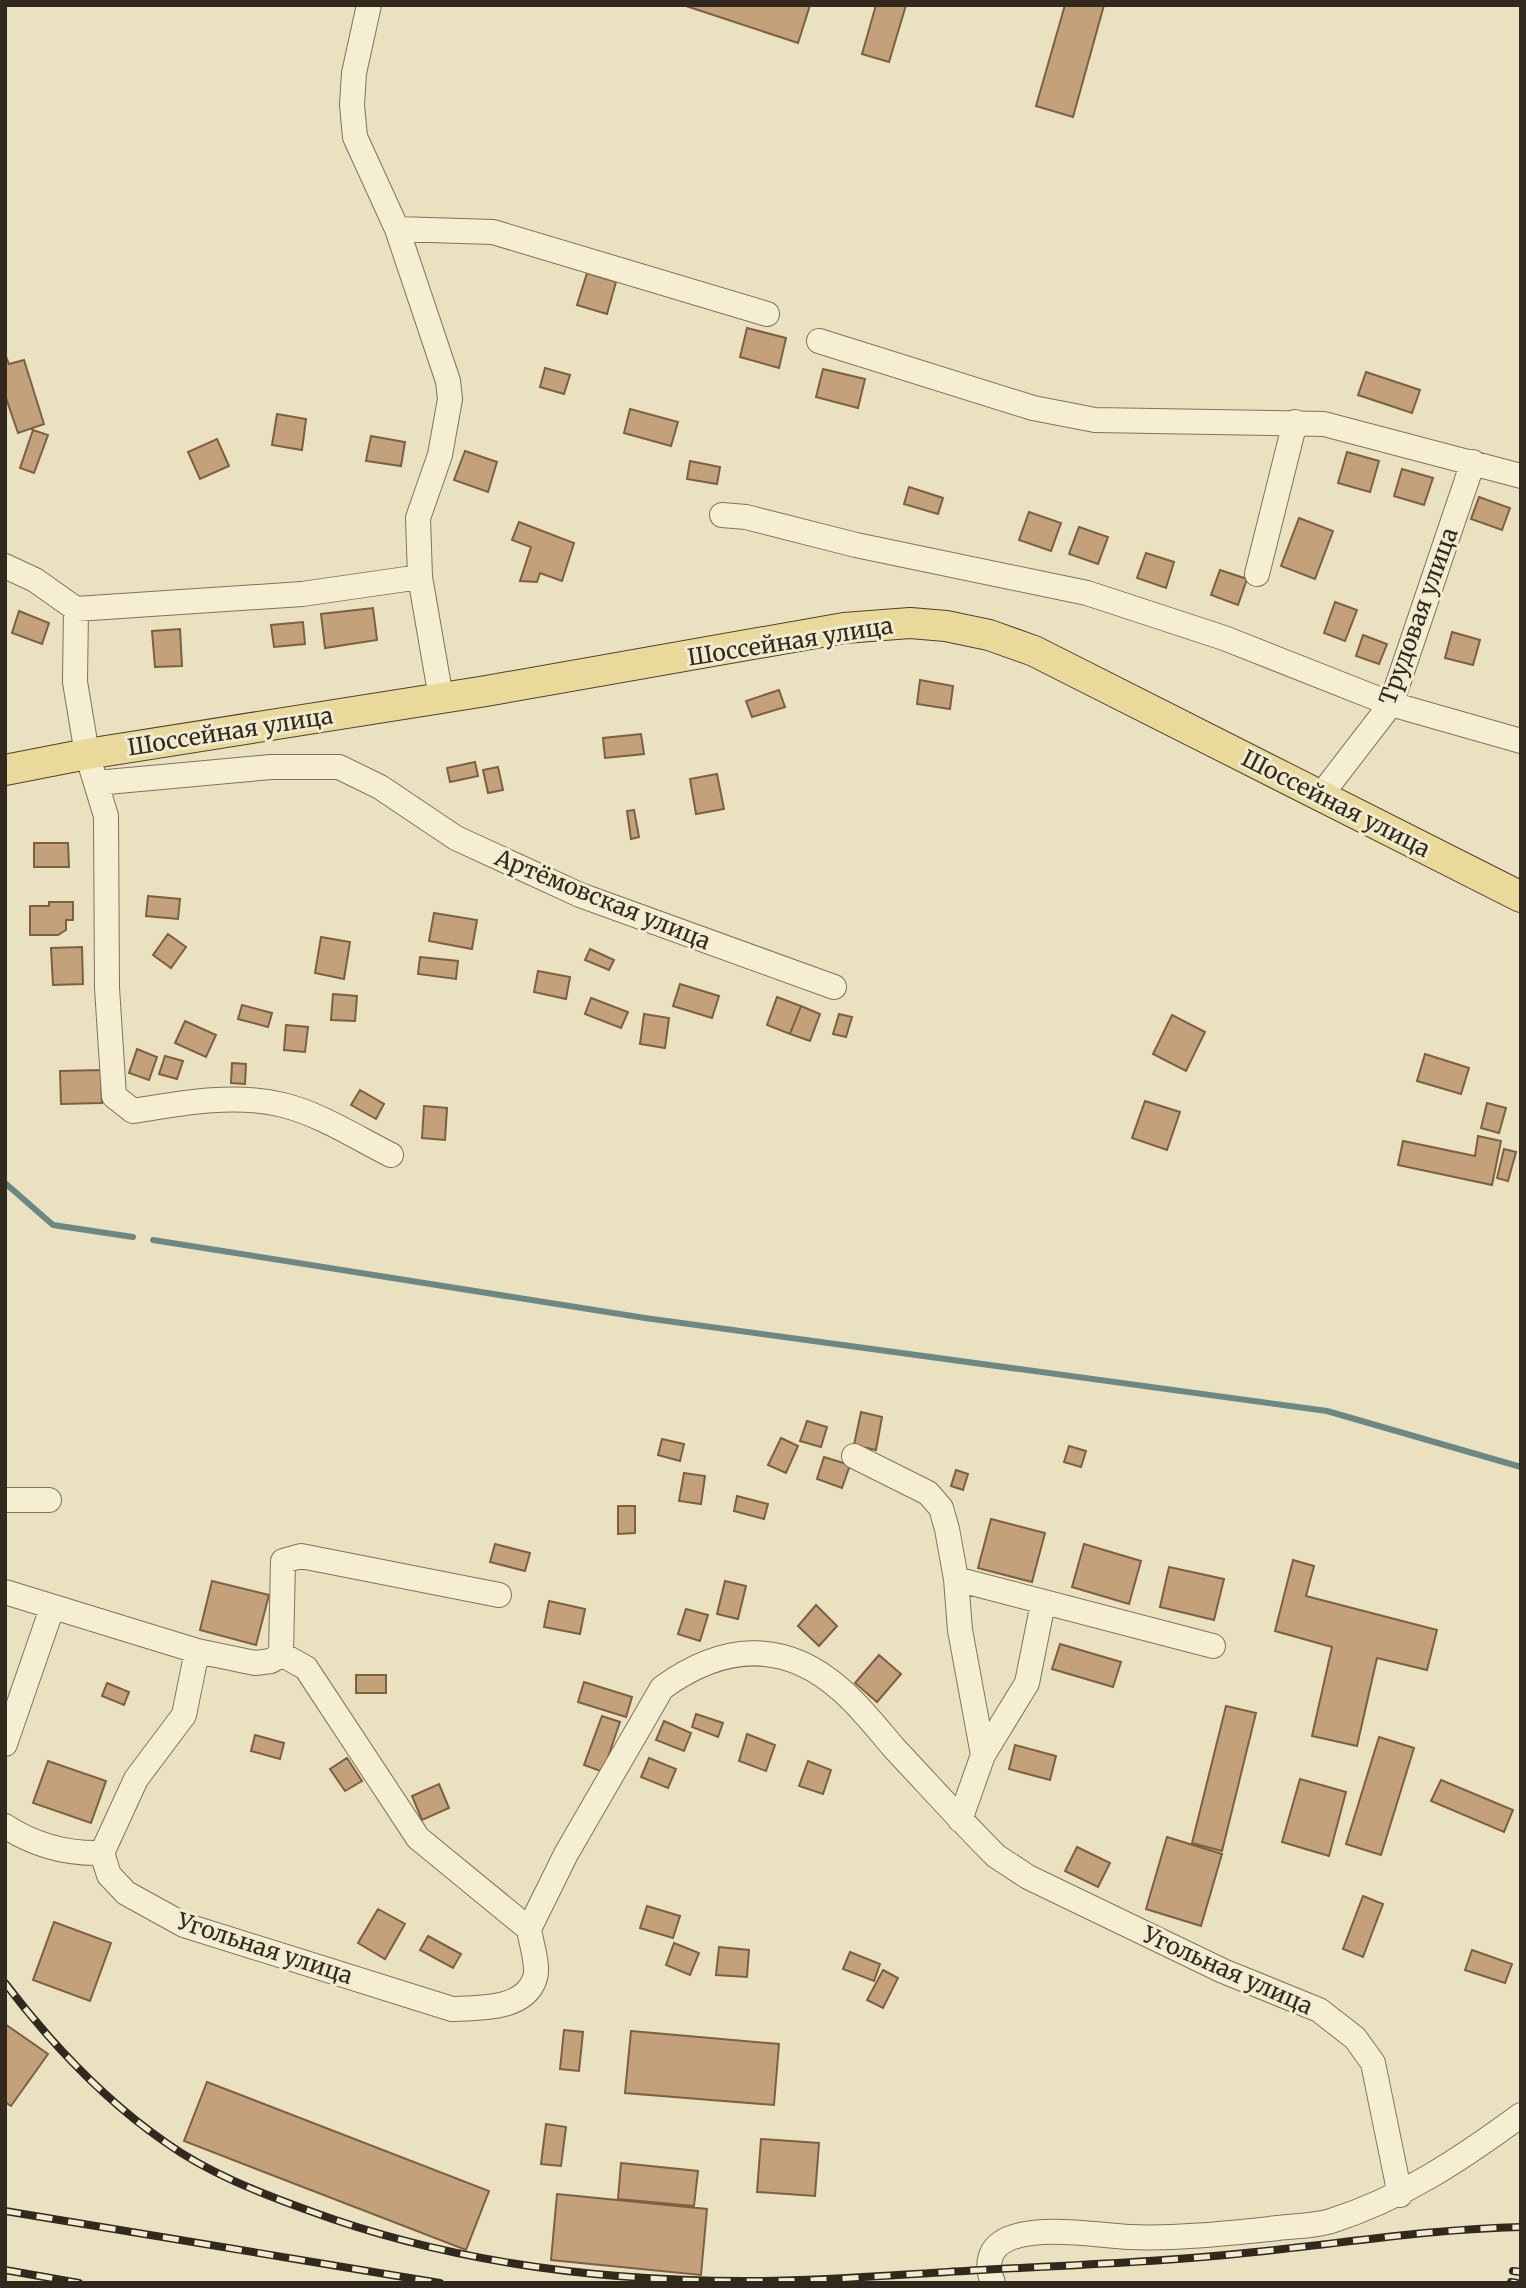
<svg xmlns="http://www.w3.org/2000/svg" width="1526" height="2288" viewBox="0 0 1526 2288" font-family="Merriweather,serif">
<rect width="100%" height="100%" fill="#e9e1c0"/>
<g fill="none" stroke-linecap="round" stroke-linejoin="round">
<path stroke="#6b8884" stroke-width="6" d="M 5,1183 L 53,1225 L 133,1237
M 153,1240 L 645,1318 L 1327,1411 L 1521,1467"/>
</g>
<path fill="#c3a17a" stroke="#7d6042" stroke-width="2" d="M 683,5 L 810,5 L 798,43 Z
M 876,5 L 906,5 L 889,62 L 862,54 Z
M 1065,5 L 1104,5 L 1073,117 L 1036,106 Z
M 587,273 L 616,282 L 607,314 L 577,305 Z
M 747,328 L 786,338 L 779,368 L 740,357 Z
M 5,354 L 9,364 L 24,360 L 44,424 L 18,433 L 5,395 Z
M 545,368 L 570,375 L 564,394 L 540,387 Z
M 823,369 L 865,379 L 858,408 L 816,397 Z
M 1366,372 L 1420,390 L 1412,413 L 1358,395 Z
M 630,409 L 678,422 L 671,446 L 624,433 Z
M 277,414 L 306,419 L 302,450 L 272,445 Z
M 33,430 L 48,435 L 34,473 L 20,468 Z
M 371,436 L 405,442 L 401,466 L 366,461 Z
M 217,439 L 229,466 L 200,479 L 188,452 Z
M 465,451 L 497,462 L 488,492 L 454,480 Z
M 1347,452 L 1379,461 L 1370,492 L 1338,483 Z
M 690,461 L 720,467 L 717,484 L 687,479 Z
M 1402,469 L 1433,478 L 1424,505 L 1394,496 Z
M 909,487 L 943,498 L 938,514 L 904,504 Z
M 1479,497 L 1510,508 L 1502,530 L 1471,519 Z
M 1029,512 L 1061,523 L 1051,551 L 1019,540 Z
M 1299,518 L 1333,531 L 1315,579 L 1281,566 Z
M 519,522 L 574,543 L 562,581 L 540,573 L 537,582 L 520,581 L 531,547 L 512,540 Z
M 1079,527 L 1108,537 L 1098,564 L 1069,554 Z
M 1146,553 L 1174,562 L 1166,588 L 1137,578 Z
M 1220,570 L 1247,579 L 1238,605 L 1211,595 Z
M 1335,602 L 1357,610 L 1345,641 L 1324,633 Z
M 373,608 L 377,640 L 325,648 L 321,614 Z
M 19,611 L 49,623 L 42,644 L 12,633 Z
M 303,622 L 305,644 L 274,647 L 271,625 Z
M 180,629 L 182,666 L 155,667 L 152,631 Z
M 1452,632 L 1480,640 L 1473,665 L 1445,658 Z
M 1363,635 L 1387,644 L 1379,664 L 1356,656 Z
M 920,680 L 953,686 L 950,709 L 917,704 Z
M 779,690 L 785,707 L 752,717 L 746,701 Z
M 641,734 L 644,754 L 605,758 L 603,738 Z
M 475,762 L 478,776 L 450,782 L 447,768 Z
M 498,767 L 503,790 L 488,793 L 483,770 Z
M 717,774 L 724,809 L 696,814 L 690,779 Z
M 634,810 L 639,837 L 631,839 L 627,811 Z
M 34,843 L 68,843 L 69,867 L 34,867 Z
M 148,896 L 180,899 L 178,919 L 146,916 Z
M 49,902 L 73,902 L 73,920 L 66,920 L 66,930 L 58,935 L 30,935 L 30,906 L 49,906 Z
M 434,913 L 477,920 L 472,949 L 429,941 Z
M 168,934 L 186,947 L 171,968 L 153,955 Z
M 321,937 L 350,942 L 344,979 L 315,973 Z
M 82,947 L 83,984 L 53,985 L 51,948 Z
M 590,949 L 614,960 L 609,970 L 585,960 Z
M 420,957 L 458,961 L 456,979 L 418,974 Z
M 538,971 L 570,977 L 566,999 L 534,992 Z
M 680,984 L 719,996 L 712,1018 L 673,1006 Z
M 333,994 L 357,996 L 355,1021 L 331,1020 Z
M 777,997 L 801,1006 L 790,1034 L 767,1025 Z
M 591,998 L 628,1012 L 621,1028 L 585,1014 Z
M 242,1005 L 272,1013 L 268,1027 L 238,1019 Z
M 801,1006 L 820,1014 L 810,1041 L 790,1034 Z
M 644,1014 L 669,1018 L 665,1048 L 640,1044 Z
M 839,1014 L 852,1017 L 846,1037 L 833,1034 Z
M 1172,1015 L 1205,1032 L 1186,1071 L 1153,1054 Z
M 185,1021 L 216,1035 L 206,1057 L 175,1043 Z
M 286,1025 L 308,1027 L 305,1052 L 284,1050 Z
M 137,1049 L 157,1057 L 149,1080 L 129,1073 Z
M 1425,1054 L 1469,1068 L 1461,1094 L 1417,1081 Z
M 165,1056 L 183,1061 L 177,1079 L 159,1074 Z
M 232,1063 L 246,1064 L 245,1084 L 231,1083 Z
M 101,1070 L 102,1103 L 61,1104 L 60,1071 Z
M 360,1090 L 384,1104 L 376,1119 L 351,1105 Z
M 1145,1101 L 1180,1112 L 1167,1150 L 1132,1138 Z
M 1487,1103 L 1506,1108 L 1499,1133 L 1481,1128 Z
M 424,1106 L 447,1108 L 445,1140 L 422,1138 Z
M 1478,1136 L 1501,1141 L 1492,1185 L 1398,1165 L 1403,1141 L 1475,1156 Z
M 1504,1149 L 1516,1152 L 1508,1181 L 1497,1178 Z
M 861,1412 L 882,1417 L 876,1450 L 854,1445 Z
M 807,1421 L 827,1427 L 821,1447 L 800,1441 Z
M 781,1438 L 798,1446 L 786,1473 L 768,1465 Z
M 662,1439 L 684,1444 L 680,1461 L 658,1455 Z
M 1069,1446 L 1086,1451 L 1081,1467 L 1064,1462 Z
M 824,1457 L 850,1465 L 842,1488 L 817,1479 Z
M 956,1470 L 968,1474 L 963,1490 L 951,1486 Z
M 684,1473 L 705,1476 L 701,1504 L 679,1501 Z
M 737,1496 L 768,1504 L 764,1519 L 734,1511 Z
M 618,1506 L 635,1506 L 635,1533 L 618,1534 Z
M 991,1519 L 1045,1533 L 1032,1582 L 978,1568 Z
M 495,1544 L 530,1553 L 525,1571 L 490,1562 Z
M 1084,1544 L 1141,1561 L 1129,1604 L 1072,1587 Z
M 1293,1560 L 1314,1566 L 1306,1596 L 1437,1630 L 1427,1670 L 1377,1658 L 1357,1746 L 1312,1736 L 1332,1647 L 1275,1631 Z
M 1169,1567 L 1224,1579 L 1214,1620 L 1160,1607 Z
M 212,1581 L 269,1595 L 256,1645 L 200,1630 Z
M 725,1581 L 746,1586 L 738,1619 L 717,1614 Z
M 549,1601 L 585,1609 L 580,1634 L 544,1627 Z
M 816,1605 L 837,1626 L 819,1646 L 798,1626 Z
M 686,1609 L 708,1615 L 700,1641 L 678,1634 Z
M 1060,1644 L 1121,1662 L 1113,1687 L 1052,1669 Z
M 879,1655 L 901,1674 L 877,1702 L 855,1683 Z
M 356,1675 L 386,1675 L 386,1693 L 356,1693 Z
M 584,1682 L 632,1697 L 626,1717 L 578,1702 Z
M 107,1683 L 129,1692 L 124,1705 L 102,1696 Z
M 1226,1706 L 1256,1713 L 1222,1851 L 1192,1843 Z
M 696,1714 L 723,1723 L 718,1737 L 692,1727 Z
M 602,1716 L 620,1722 L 603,1772 L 584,1765 Z
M 664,1721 L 691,1733 L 684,1751 L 656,1740 Z
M 747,1734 L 775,1745 L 766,1771 L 739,1761 Z
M 255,1735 L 284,1743 L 280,1759 L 251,1751 Z
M 1379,1737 L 1414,1748 L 1381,1855 L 1346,1844 Z
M 1015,1745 L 1056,1756 L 1050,1780 L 1009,1769 Z
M 347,1758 L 362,1781 L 345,1791 L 330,1769 Z
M 649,1758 L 676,1769 L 668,1788 L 641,1777 Z
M 48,1761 L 106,1781 L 91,1823 L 33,1803 Z
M 808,1761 L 831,1770 L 823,1794 L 799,1786 Z
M 1300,1779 L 1346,1792 L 1329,1856 L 1282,1842 Z
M 1441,1780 L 1513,1810 L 1504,1832 L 1431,1801 Z
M 439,1784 L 449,1808 L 422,1820 L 412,1796 Z
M 1167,1837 L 1222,1854 L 1201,1926 L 1146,1909 Z
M 1077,1847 L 1110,1863 L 1098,1887 L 1065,1871 Z
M 1363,1896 L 1383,1904 L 1363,1957 L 1343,1949 Z
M 647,1906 L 680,1916 L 673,1938 L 640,1928 Z
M 378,1909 L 405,1924 L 385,1959 L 358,1943 Z
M 54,1922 L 111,1943 L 90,2001 L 33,1980 Z
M 428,1936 L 461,1954 L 453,1968 L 420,1950 Z
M 674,1943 L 699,1953 L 690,1975 L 666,1965 Z
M 719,1947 L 749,1950 L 747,1977 L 716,1975 Z
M 1472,1950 L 1512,1964 L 1505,1983 L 1465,1970 Z
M 850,1952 L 880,1964 L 874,1981 L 843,1969 Z
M 883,1970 L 898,1978 L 883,2008 L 867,2000 Z
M 5,2024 L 48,2054 L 11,2106 L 5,2102 Z
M 564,2030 L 583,2032 L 579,2071 L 560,2069 Z
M 631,2031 L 779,2044 L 774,2105 L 625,2093 Z
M 207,2082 L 489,2191 L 466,2250 L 184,2141 Z
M 546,2124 L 566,2127 L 561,2166 L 541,2164 Z
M 761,2139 L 819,2143 L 815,2196 L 757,2192 Z
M 621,2163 L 698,2171 L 694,2206 L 618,2199 Z
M 557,2194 L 707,2209 L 701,2275 L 551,2260 Z"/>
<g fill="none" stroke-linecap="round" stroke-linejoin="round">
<g stroke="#80735a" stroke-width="26">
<path id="minor" d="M 369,5 L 354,73 L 352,105 L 355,137 L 397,229 L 448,381 L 450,399 L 440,455 L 418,518 L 420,577 L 441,698
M 397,229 L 493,232 L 767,314
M 819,341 L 1033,408 L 1095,420 L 1324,424 L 1521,476
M 722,515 L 746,517 L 856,545 L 1087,593 L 1224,638 L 1391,704 L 1521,741
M 5,566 L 35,580 L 76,609 L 75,682 L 87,754 L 106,816 L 107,988 L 114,1096 L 133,1111 C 181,1103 235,1093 283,1105 C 320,1114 357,1138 391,1155
M 1257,574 L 1295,422
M 76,609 L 302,594 L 420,577
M 96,783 L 271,767 L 339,767 L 380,787 L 456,838 L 580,895 L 834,987
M 1321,795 L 1391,704 L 1473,462
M 854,1456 L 928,1493 L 941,1508 L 947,1529 L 956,1579 L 960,1630 L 983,1755 L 960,1820
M 5,1500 L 49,1500
M 956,1579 L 1213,1646
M 5,1592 L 197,1651 L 255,1663 L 271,1661 L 281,1654
M 197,1651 L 184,1715 L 136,1779 L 102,1853 L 109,1875 L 126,1893 L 184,1925 L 452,2009 C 479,2008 525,2010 535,1978 C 539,1966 531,1943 529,1929 L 418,1838 L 306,1668 L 281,1654 L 283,1561 L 301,1556 L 499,1595
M 5,1744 L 52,1608
M 983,1755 L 1027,1683 L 1043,1603
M 5,1826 C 34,1845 67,1854 102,1853
M 529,1929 L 566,1854 L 662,1688 C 721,1645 782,1638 840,1689 C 860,1706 877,1728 894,1748 C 928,1784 961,1821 996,1856 L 1028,1877 L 1140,1931 L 1223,1971 L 1319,2010 L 1355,2038 L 1373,2063 L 1400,2195
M 993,2283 C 986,2265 988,2248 1008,2239 C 1039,2225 1096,2235 1129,2237 C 1178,2239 1230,2233 1278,2228 C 1295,2226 1315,2226 1331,2221 C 1403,2198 1461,2159 1521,2115"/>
</g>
<g stroke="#4e412e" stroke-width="32">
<path id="major" d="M 5,770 L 87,754 L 486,691 L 844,628 L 910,623 L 946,626 L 989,635 L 1034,651 L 1521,897"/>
</g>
<use href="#minor" stroke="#f5eed2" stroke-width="24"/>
<use href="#major" stroke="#e9da9b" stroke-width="30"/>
<g stroke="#31291d" stroke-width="8">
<path id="rail" d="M 5,1983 C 50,2042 103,2099 165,2142 C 208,2173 260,2193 310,2211 C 451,2263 605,2282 755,2281 C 830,2281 906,2274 981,2270 C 1072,2265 1164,2262 1255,2252 C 1344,2243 1432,2229 1521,2227
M 5,2211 L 440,2283
M 5,2270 L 79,2283
M 1513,2271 L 1521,2272
M 1511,2282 L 1517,2283"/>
</g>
<use href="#rail" stroke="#f1ebcf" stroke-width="5" stroke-dasharray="16" stroke-linecap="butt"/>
</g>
<g text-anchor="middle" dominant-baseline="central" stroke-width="6" stroke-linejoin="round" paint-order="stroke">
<g font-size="23" fill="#31291d" stroke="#f1ebcf">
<text transform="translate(1418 616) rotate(-70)">Трудовая улица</text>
<text transform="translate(790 641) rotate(-9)">Шоссейная улица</text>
<text transform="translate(230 731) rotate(-9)">Шоссейная улица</text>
<text transform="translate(1336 803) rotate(27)">Шоссейная улица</text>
<text transform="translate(603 899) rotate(22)">Артёмовская улица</text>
<text transform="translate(265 1948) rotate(18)">Угольная улица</text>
<text transform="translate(1228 1970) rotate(24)">Угольная улица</text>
</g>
</g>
<rect width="1526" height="2288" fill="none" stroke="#31291d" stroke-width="14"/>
</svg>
